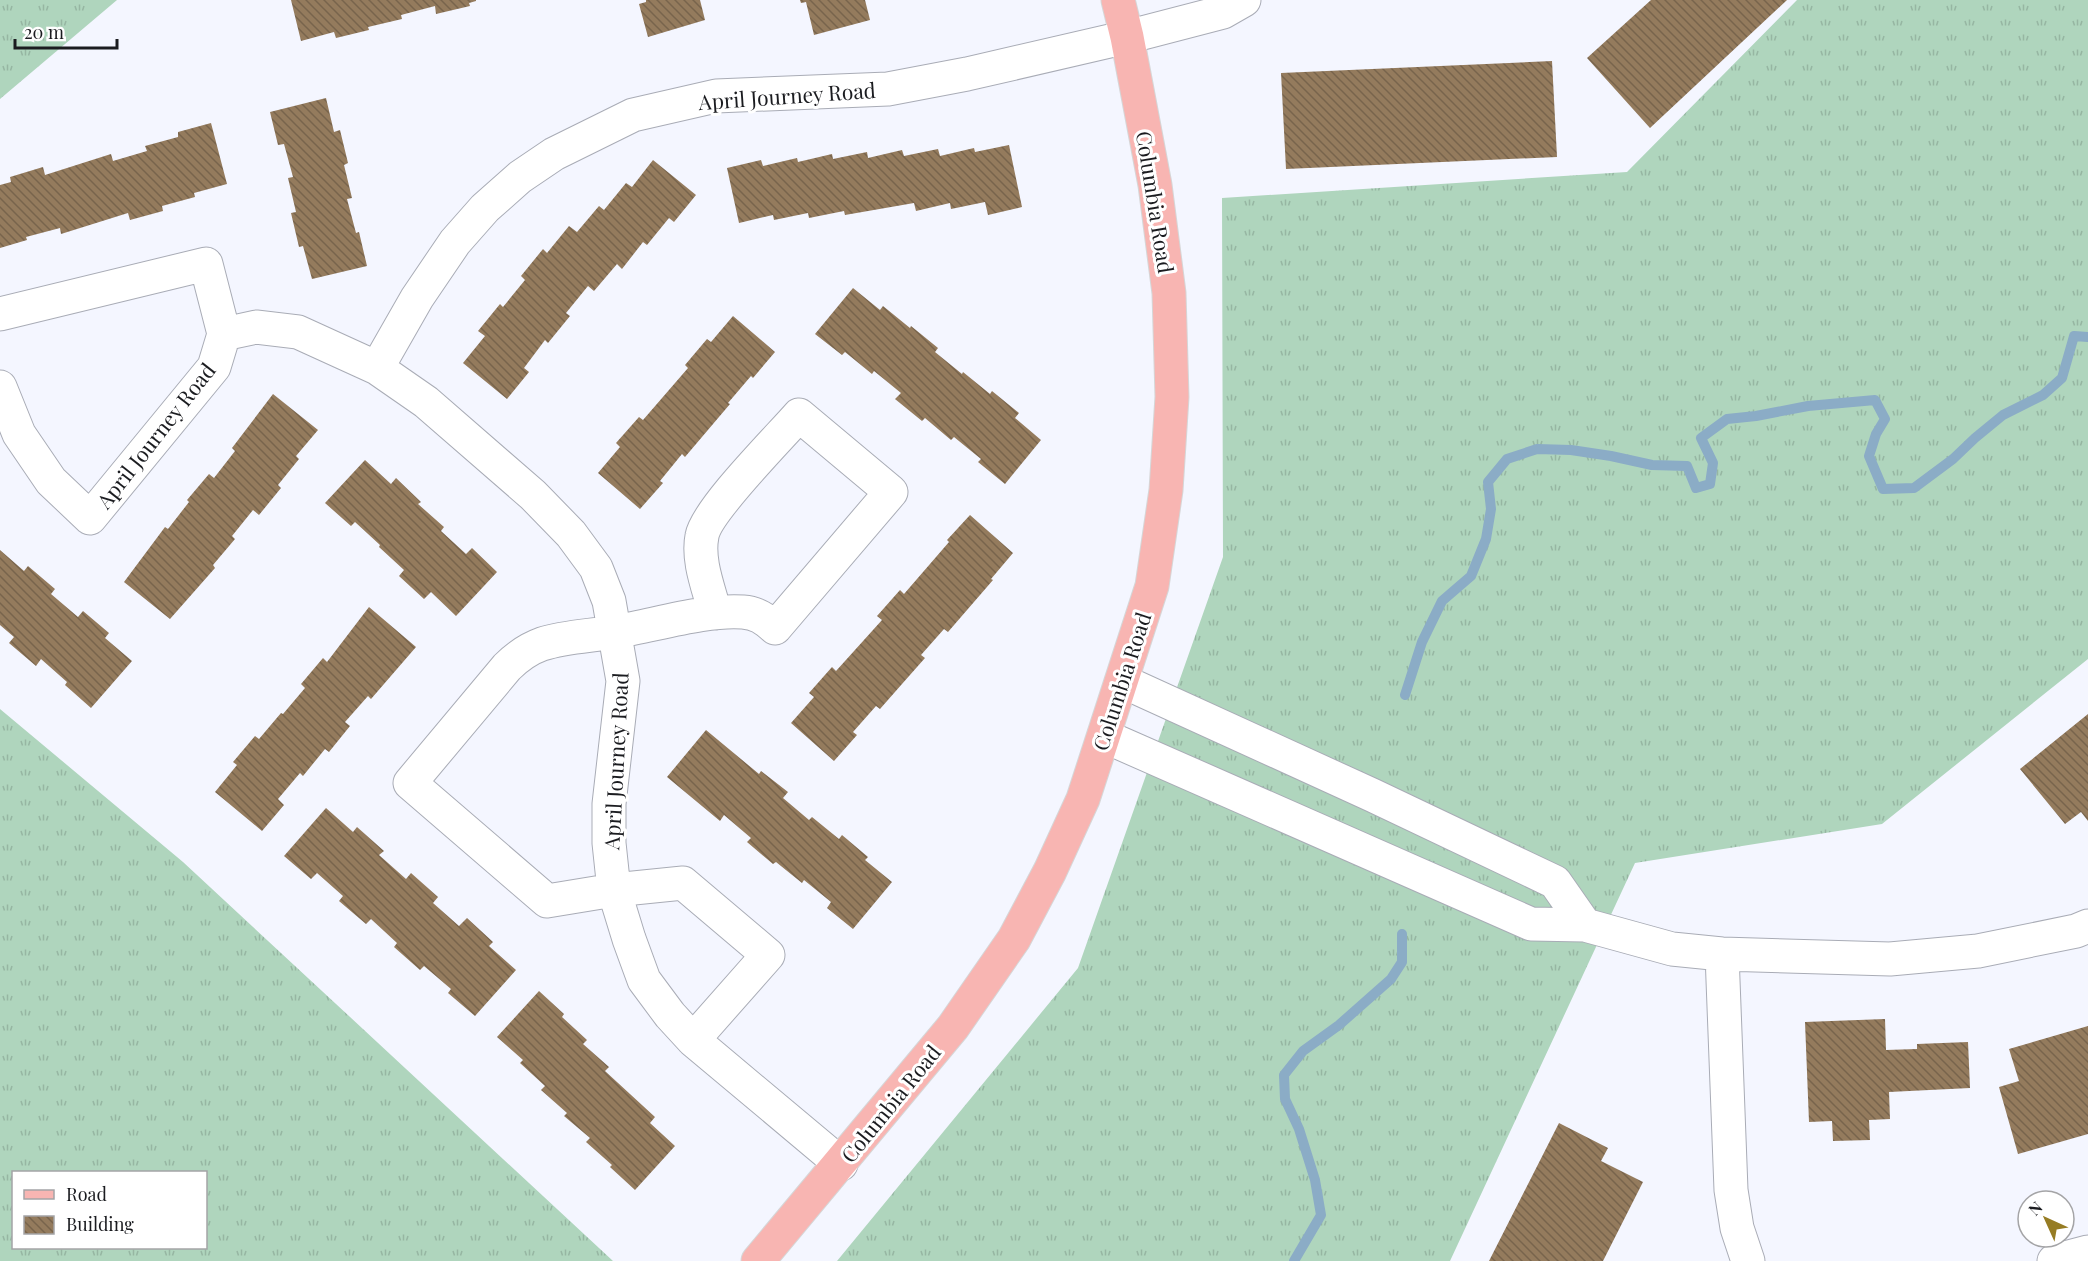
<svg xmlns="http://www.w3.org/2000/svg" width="2088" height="1261" viewBox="0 0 2088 1261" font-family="'Playfair Display',serif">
<defs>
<pattern id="grass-tufts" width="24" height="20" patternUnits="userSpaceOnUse" patternTransform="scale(1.5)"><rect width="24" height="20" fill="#afd5bd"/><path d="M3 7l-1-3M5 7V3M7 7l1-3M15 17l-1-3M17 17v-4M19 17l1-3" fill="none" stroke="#96b6a2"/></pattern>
<pattern id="building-back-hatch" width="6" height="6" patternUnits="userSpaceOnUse" patternTransform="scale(1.5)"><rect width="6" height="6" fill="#947b5d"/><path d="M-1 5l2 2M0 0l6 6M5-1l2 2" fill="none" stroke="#78644c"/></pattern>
</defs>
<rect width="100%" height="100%" fill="#f4f6ff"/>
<path fill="url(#grass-tufts)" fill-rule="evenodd" d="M 0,0 L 117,0 L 0,99 Z
M 1797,0 L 2088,0 L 2088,659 L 1882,824 L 1635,863 L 1450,1261 L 837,1261 L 1078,968 L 1223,557 L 1222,198 L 1627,172 Z
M 0,709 L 183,862 L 613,1261 L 0,1261 ZM 206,1172 L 206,1248 L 14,1248 L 14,1172 Z"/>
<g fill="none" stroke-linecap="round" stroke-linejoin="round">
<path stroke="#8bacc6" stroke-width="10" d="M 1405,695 L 1422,642 L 1442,601 L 1471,576 L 1486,539 L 1491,509 L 1488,482 L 1507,459 L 1537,449 L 1571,450 L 1611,456 L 1652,465 L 1687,466 L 1696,488 L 1710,484 L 1713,463 L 1701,438 L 1727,419 L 1756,416 L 1808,406 L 1875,400 L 1885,419 L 1876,434 L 1869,456 L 1883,489 L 1914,488 L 1953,459 L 1975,438 L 2003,415 L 2043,395 L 2062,378 L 2074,336 L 2088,337
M 1294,1261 L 1321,1215 L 1315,1180 L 1299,1129 L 1285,1099 L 1284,1075 L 1303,1051 L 1339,1025 L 1391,979 L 1402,962 L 1402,934"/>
</g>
<path fill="url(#building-back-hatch)" d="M 291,0 L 476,0 L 476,1 L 469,3 L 470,6 L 436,14 L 435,6 L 401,15 L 402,19 L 368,27 L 369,30 L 336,38 L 334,32 L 301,41 Z
M 646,0 L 700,0 L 705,20 L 648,37 L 639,4 L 646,2 Z
M 800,0 L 865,0 L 870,20 L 814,35 L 806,2 L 801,3 Z
M 1651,0 L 1787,0 L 1650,128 L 1587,58 Z
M 1552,61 L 1557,157 L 1286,169 L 1281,73 Z
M 326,98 L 334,132 L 340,130 L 348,163 L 344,165 L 352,198 L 347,199 L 356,233 L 359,232 L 367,266 L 312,279 L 303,246 L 299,247 L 291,213 L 296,212 L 288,178 L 293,177 L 284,144 L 278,145 L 270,112 Z
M 211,123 L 227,184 L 194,193 L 195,197 L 162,206 L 163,211 L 130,220 L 128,213 L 61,234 L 60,228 L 26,237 L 27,240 L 0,248 L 0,185 L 11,182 L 10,177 L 43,167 L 45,175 L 111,154 L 113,161 L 147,151 L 145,146 L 178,137 L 178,132 Z
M 1009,145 L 1022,207 L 988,215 L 985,202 L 951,209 L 950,203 L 916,211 L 914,203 L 845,215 L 844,211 L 809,218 L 808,213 L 774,220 L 773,215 L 739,223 L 727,168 L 761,160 L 763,166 L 797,158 L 798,162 L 832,154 L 833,159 L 867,152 L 868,158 L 902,150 L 904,156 L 938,149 L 940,156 L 974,148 L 975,152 Z
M 653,160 L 696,195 L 674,222 L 669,218 L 647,245 L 643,242 L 622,269 L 617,264 L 594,291 L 588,286 L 566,313 L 570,316 L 548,343 L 545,340 L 524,368 L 529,372 L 507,399 L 463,363 L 485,336 L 478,331 L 500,304 L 503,307 L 525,280 L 521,276 L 543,249 L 547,253 L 569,226 L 577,232 L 599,206 L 604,210 L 626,183 L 632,187 Z
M 853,288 L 880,310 L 883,306 L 910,328 L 911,326 L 938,348 L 935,352 L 962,374 L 963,372 L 990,394 L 992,391 L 1019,413 L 1015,418 L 1041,440 L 1005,484 L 978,462 L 981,459 L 954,437 L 951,440 L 925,418 L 922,421 L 895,399 L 901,393 L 874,371 L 872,374 L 845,352 L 842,355 L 815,334 Z
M 733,316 L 775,352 L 753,378 L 751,376 L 728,403 L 730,404 L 685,457 L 682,454 L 660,481 L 663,483 L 640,509 L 598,473 L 620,447 L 616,443 L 639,417 L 643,420 L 688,368 L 685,365 L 707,339 L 711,342 Z
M 273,394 L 318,430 L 296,456 L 299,459 L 278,485 L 281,488 L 259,515 L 253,510 L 232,536 L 235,539 L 213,565 L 215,568 L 170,619 L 124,582 L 165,527 L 168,529 L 189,502 L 187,500 L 209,474 L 214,478 L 235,451 L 232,448 Z
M 365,460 L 391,484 L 396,478 L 421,502 L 418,504 L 444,527 L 441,531 L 466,554 L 472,548 L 497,572 L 456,616 L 431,592 L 424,599 L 399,576 L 404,570 L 379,547 L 380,545 L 355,522 L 351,526 L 325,503 Z
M 970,515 L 1013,553 L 991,579 L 993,580 L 948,632 L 944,629 L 921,655 L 925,658 L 902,684 L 880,709 L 876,706 L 853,732 L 857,735 L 834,761 L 791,723 L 814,697 L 809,693 L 832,667 L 836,671 L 882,620 L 877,616 L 900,590 L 904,594 L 949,542 L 947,540 Z
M 0,550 L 24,571 L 28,566 L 55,589 L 51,594 L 78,617 L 83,611 L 109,633 L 105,638 L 132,661 L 91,708 L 65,685 L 67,682 L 41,659 L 36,666 L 9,643 L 14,637 L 0,625 Z
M 369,607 L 416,647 L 371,699 L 368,696 L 345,722 L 350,726 L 329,752 L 325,749 L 303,776 L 300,773 L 278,799 L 284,805 L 262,831 L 215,792 L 237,765 L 233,762 L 255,736 L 259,739 L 281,713 L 283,714 L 305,688 L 301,684 L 323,658 L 327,662 Z
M 2088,714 L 2088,821 L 2081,812 L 2065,824 L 2020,769 Z
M 706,730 L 759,774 L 761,771 L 788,792 L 783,798 L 809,820 L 812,817 L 839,839 L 842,835 L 868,857 L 865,860 L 892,882 L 853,929 L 827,908 L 831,902 L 804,880 L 802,883 L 776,862 L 773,864 L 747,842 L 751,838 L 724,815 L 720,821 L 667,777 Z
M 326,808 L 353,832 L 357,827 L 384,851 L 379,855 L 406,879 L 411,873 L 438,897 L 433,903 L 459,926 L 467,918 L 493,942 L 489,946 L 516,970 L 475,1016 L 448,993 L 451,989 L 424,966 L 420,970 L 394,947 L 397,943 L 371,919 L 366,924 L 339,901 L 343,896 L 317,873 L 311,879 L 284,856 Z
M 539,991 L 564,1014 L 562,1017 L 587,1040 L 583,1044 L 609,1067 L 605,1071 L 655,1117 L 650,1123 L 675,1146 L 635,1190 L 610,1167 L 612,1165 L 586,1142 L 590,1138 L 564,1116 L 567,1113 L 541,1090 L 545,1086 L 520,1063 L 523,1060 L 497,1037 Z
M 1885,1019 L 1886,1050 L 1917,1049 L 1917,1044 L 1968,1042 L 1970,1088 L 1889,1092 L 1890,1119 L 1869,1120 L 1870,1140 L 1833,1141 L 1832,1121 L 1809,1122 L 1805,1022 Z
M 2088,1026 L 2088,1134 L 2018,1154 L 1999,1087 L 2019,1081 L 2009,1049 Z
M 1559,1123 L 1608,1148 L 1601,1161 L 1643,1182 L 1603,1261 L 1489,1261 Z"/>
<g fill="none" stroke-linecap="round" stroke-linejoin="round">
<g stroke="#a9acb6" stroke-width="35">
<path id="minor" d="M 0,314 L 206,264 L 224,334 L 214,367 L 90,518 L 51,481 L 19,434 L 0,387
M 224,334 L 256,327 L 298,332 L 377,368
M 1122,681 L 1372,795 L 1555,882 L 1585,925
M 1104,736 L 1531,924 L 1585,925 L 1672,949 L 1722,954 L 1890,959 L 1978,951 L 2076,931 L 2088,926
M 1722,954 L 1731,1190 L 1737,1228 L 1748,1261
M 693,1040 L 768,955 L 683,883 L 614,890 L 547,901 L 410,783 L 507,667 C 517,657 528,649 542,644 C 567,636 593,636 619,631 C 655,625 708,609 743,612 C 757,613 765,619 775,628 L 891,492 L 799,415 C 779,438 706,511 702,536 C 697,561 709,589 715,613
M 841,1164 L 693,1040 L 670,1015 L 644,980 L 629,939 L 614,890 L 609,843 L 609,804 L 623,681 L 609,601 L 596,568 L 571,534 L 533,495 L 426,402 L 377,368 L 417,298 L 455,242 L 485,208 L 520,177 L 554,154 L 633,115 L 716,96 L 888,89 L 967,74 L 1127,37 L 1223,12 L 1244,0
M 2054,1261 L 2088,1252"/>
</g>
<g stroke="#d6d6d7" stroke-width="35">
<path id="major" d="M 758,1261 L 953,1027 L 1014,939 L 1050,871 L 1083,799 L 1152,586 L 1166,490 L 1172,397 L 1169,293 L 1155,185 L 1127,37 L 1118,0"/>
</g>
<use href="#minor" stroke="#fff" stroke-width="33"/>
<use href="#major" stroke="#f8b5b2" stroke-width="33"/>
</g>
<g text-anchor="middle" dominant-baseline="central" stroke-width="6" stroke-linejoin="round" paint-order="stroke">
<g font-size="21" fill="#1b1c20" stroke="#fff">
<text transform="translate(787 95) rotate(-4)">April Journey Road</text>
<text transform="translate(1156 202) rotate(81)">Columbia Road</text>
<text transform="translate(155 435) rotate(-52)">April Journey Road</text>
<text transform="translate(1121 681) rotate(-72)">Columbia Road</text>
<text transform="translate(615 761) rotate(-87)">April Journey Road</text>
<text transform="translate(890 1103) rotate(-51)">Columbia Road</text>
</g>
</g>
<rect x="12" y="1171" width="195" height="78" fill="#ffffff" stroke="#a4a4a6" stroke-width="1.5"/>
<rect x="24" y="1190" width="30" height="9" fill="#f8b5b2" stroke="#a4a4a6" stroke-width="1.5"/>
<text x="66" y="1201" font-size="18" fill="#1b1c20">Road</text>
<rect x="24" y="1216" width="30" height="18" fill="url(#building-back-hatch)" stroke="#a4a4a6" stroke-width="1.5"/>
<text x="66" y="1231" font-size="18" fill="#1b1c20">Building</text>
<g transform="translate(2046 1219) rotate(315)"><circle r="28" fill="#ffffff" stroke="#a4a4a6" stroke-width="1.5"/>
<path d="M0-4.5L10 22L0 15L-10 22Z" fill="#967c24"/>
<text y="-9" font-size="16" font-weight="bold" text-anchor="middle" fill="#1b1c20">N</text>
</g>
<path d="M15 39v9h102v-9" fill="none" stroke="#1b1c20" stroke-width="3"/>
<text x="24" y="39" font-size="18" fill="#1b1c20" stroke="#ffffff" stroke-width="4.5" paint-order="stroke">20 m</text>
</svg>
